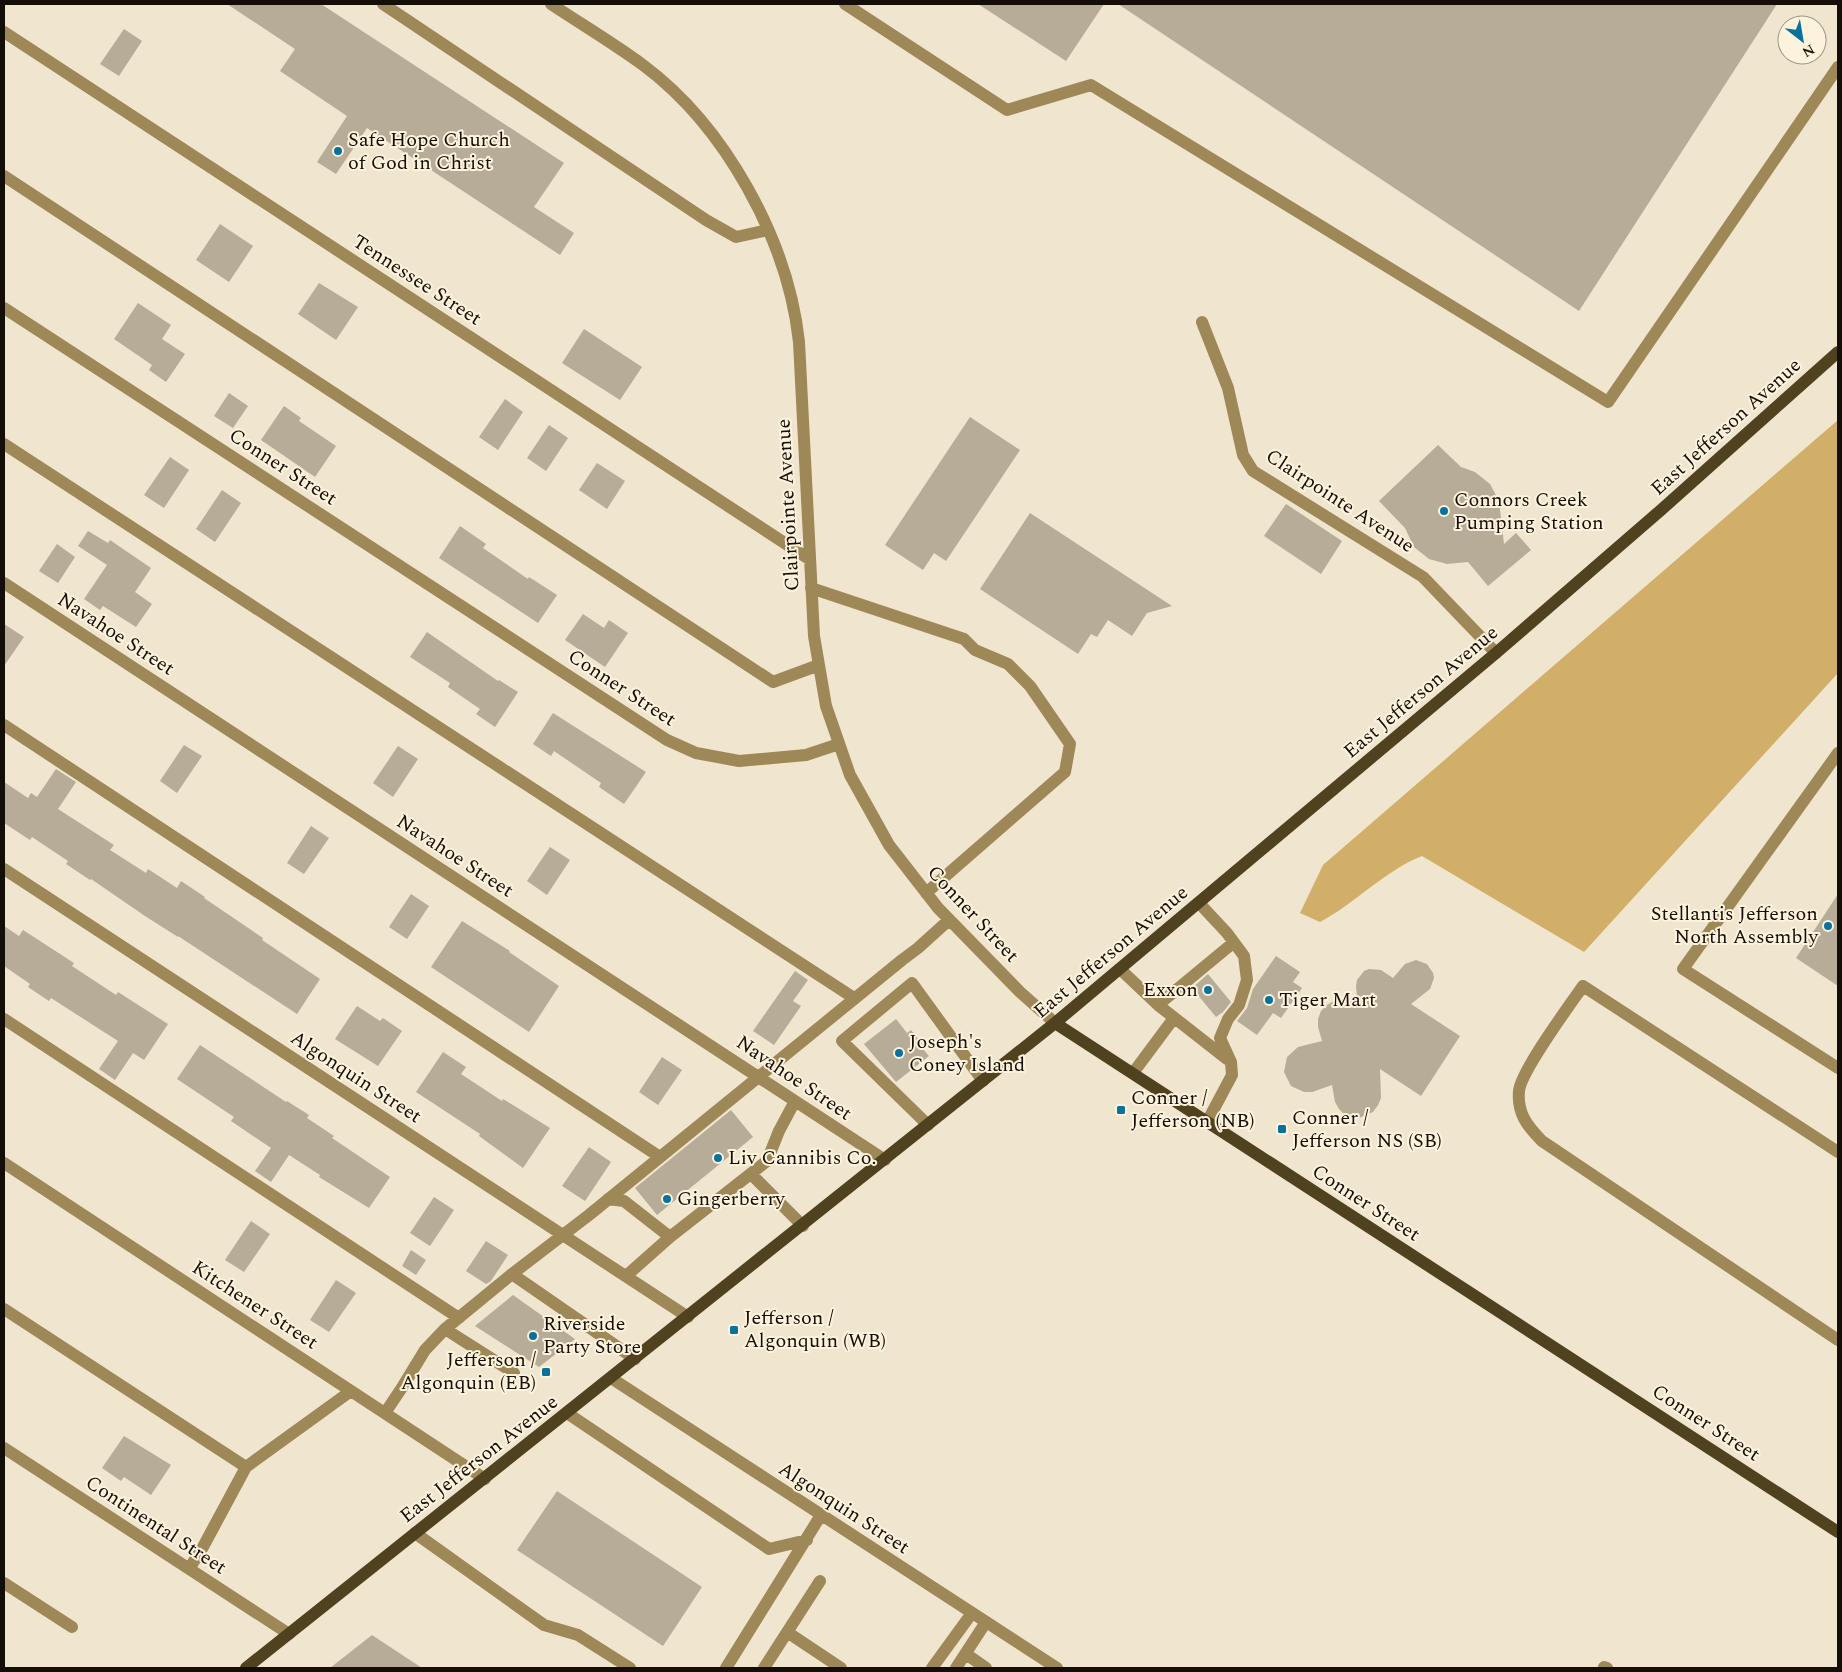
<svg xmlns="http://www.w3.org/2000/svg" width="1842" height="1672" viewBox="0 0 1842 1672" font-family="Spectral,serif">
<rect width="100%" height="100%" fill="#f0e5cf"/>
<path fill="#d1af68" d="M 1838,420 L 1838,673 L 1584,952 L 1422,856 C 1384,871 1356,903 1320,922 L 1300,913 L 1323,865 Z"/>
<path fill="#b6ac97" d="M 227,4 L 321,4 L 564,163 L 534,207 L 574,233 L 560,255 L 367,128 L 336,174 L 317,162 L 347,116 L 280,71 L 295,49 Z
M 978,4 L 1104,4 L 1066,61 Z
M 1118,4 L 1777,4 L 1579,311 Z
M 124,29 L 142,41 L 119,76 L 100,64 Z
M 220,224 L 253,246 L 229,282 L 196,260 Z
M 319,283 L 358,307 L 336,340 L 298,314 Z
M 138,303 L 171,325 L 162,339 L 185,354 L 166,382 L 149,370 L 152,365 L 114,339 Z
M 584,329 L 642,367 L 620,400 L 562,363 Z
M 229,393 L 248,406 L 233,428 L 214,416 Z
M 505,399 L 523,412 L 498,450 L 479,437 Z
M 284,406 L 301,418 L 299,421 L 336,446 L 315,477 L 261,440 Z
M 970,417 L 1020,450 L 946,561 L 934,553 L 923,570 L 885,545 Z
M 549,425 L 568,438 L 546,471 L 527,458 Z
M 1438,445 L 1461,467 L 1475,472 L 1490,484 L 1499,501 L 1504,544 L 1516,533 L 1531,550 L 1488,586 L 1468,562 L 1447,564 L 1429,559 L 1414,547 L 1405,528 L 1379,501 Z
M 170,457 L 189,470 L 164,508 L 144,495 Z
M 597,463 L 625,481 L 607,509 L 579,490 Z
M 222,490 L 241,503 L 215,542 L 196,529 Z
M 1286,504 L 1342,541 L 1321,574 L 1264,536 Z
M 1030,513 L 1172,606 L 1147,613 L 1132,636 L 1108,620 L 1097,637 L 1091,634 L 1078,654 L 980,589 Z
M 460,526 L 486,544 L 483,548 L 528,579 L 529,577 L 557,595 L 538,623 L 439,558 Z
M 88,531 L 108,543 L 110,540 L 151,568 L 135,592 L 152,604 L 136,627 L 103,606 L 100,610 L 84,599 L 107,565 L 78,546 Z
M 57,544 L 75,557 L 58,583 L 39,571 Z
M 583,614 L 604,628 L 609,620 L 628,633 L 605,667 L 565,640 Z
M 4,624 L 24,637 L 4,666 Z
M 427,632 L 498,681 L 499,680 L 518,692 L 495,727 L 476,714 L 480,709 L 448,687 L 450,683 L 410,657 Z
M 553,713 L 646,772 L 624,804 L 599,787 L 601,783 L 554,751 L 551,756 L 533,744 Z
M 184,745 L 202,756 L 177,793 L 160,781 Z
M 398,746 L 418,759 L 393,797 L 373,783 Z
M 56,769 L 76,782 L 58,809 L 114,845 L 110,850 L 146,873 L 148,869 L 177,888 L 181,881 L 205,897 L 204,898 L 263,938 L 262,940 L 320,979 L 297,1014 L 178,936 L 178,937 L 145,916 L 91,879 L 90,880 L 66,864 L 68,861 L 32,837 L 30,840 L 4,823 L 4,782 L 28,798 L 31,793 L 37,797 Z
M 311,826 L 329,838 L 304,874 L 287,863 Z
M 550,847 L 570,860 L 547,895 L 527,881 Z
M 411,894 L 429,906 L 407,939 L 389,927 Z
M 1838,894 L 1838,986 L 1796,958 Z
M 462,921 L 510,951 L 509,952 L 559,986 L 529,1032 L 431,967 Z
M 4,926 L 19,936 L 23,930 L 74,963 L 72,966 L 116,995 L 118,992 L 168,1024 L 144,1060 L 133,1053 L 115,1080 L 99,1069 L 118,1041 L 51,998 L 49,1001 L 28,987 L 30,984 L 4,966 Z
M 1276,956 L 1300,972 L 1293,982 L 1302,988 L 1281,1018 L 1273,1013 L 1257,1035 L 1237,1021 L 1247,1008 L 1253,989 Z
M 1416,960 L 1427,964 L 1433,973 L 1434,978 L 1430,989 L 1411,1004 L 1460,1036 L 1421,1096 L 1380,1069 L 1381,1098 L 1378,1105 L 1373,1112 L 1359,1118 L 1344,1114 L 1339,1109 L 1335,1102 L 1332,1085 L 1312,1092 L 1304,1092 L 1291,1086 L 1284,1072 L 1287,1057 L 1298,1047 L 1322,1041 L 1318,1027 L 1318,1019 L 1321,1011 L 1327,1005 L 1334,1001 L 1357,997 L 1356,986 L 1357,980 L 1364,971 L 1369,969 L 1381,970 L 1393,978 L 1405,964 Z
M 795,971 L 808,980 L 793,1001 L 801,1006 L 774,1045 L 753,1031 Z
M 1208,974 L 1231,1002 L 1223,1012 L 1216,1017 L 1192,988 Z
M 357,1006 L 380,1021 L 383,1018 L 402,1031 L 378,1066 L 335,1039 Z
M 896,1019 L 907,1033 L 911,1030 L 925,1047 L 923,1049 L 929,1056 L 896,1082 L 864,1044 Z
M 200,1045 L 286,1102 L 287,1101 L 309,1115 L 307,1118 L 334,1136 L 332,1138 L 390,1177 L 369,1208 L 319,1177 L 320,1175 L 289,1155 L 271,1182 L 255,1171 L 271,1148 L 231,1121 L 234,1117 L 177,1079 Z
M 443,1052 L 466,1067 L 461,1074 L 502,1101 L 503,1099 L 550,1128 L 523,1168 L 479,1136 L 480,1134 L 416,1092 Z
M 662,1057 L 682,1070 L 658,1105 L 639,1092 Z
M 731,1110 L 753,1137 L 657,1215 L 635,1188 Z
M 589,1147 L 611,1162 L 585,1201 L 562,1186 Z
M 434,1197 L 454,1210 L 430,1246 L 410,1233 Z
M 251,1221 L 270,1234 L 244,1272 L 225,1260 Z
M 486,1241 L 508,1255 L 491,1281 L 486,1284 L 466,1271 Z
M 411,1250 L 426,1260 L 416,1275 L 402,1266 Z
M 336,1280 L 356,1293 L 329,1332 L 310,1320 Z
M 513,1295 L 575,1339 L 539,1367 L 475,1326 Z
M 124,1436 L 171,1465 L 151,1495 L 124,1477 L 121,1481 L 102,1468 Z
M 557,1491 L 702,1587 L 663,1646 L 517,1550 Z
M 372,1635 L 422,1668 L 330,1668 Z"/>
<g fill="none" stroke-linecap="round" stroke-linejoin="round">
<path stroke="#9f8858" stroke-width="12" d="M 383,4 L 706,220 L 736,237 L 768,230
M 551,4 C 581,24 613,43 643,65 C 725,126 788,240 799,342 L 814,636 L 826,706 L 850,775 L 889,845 L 938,908 L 1020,992 L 1055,1023
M 845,4 L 1007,110 L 1091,85 L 1608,402 L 1838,67
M 4,32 L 809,559
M 4,176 L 773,682 L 819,665
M 4,308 L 667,740 L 696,753 L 739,761 L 806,755 L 839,744
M 1202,322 L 1228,388 L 1243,455 L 1253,471 L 1423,577 L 1496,653
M 4,444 L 854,998
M 4,583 L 885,1160
M 811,588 L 964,639 L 975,650 L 1008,664 L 1030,686 L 1070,744 L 1065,772 L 926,893
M 4,725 L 660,1157
M 1838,753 L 1683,969 L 1838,1068
M 4,869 L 688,1317
M 1199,903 L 1227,933 L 1244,956 L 1247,980 L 1239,1005 L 1228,1019 L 1220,1038 L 1231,1062 L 1232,1075 L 1207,1122
M 1120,969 L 1158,1005 L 1233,943
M 1158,1005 L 1227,1059
M 4,1019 L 459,1318
M 1133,1073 L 1174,1018
M 928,1125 L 842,1041 L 912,983 L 983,1081
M 1838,1152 L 1583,986 C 1569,1006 1521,1071 1519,1091 C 1517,1113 1527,1126 1542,1141 L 1838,1340
M 4,1163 L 485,1479
M 751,1174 L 803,1226
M 608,1199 L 624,1201 L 670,1237 L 767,1161 L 779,1131 L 795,1101
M 512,1274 L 635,1359
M 626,1276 L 670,1237
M 4,1309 L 246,1467
M 445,1329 L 514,1373
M 611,1378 L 1057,1668
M 385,1413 L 403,1386 L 425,1350 L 445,1329 L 512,1274 L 589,1215 L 902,960 L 918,948 L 949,920
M 567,1413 L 769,1549 L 807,1540
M 4,1448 L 289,1634
M 415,1533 L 544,1625 L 578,1635 L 630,1668
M 189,1569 L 203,1547 L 246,1467 L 351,1391
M 4,1583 L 72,1627
M 787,1632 L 841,1668
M 966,1654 L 986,1668
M 1604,1667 L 1607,1668
M 726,1668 L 821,1515
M 764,1668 L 820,1581
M 932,1668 L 972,1613
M 956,1668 L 986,1622"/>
<path stroke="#50411f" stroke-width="12" d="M 1055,1023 L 1838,1532
M 246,1668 L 1055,1023 L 1496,653 L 1661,510 L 1838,352"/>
</g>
<g fill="#09719d" stroke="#fdf2dc" stroke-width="2">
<circle cx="338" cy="151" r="5"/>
<circle cx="1444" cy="511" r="5"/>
<circle cx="1828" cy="926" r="5"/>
<circle cx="1208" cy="990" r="5"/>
<circle cx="1269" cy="1000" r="5"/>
<circle cx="899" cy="1053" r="5"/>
<rect x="1116" y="1105" width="10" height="10" rx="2.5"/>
<rect x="1277" y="1124" width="10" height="10" rx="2.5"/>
<circle cx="718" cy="1158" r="5"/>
<circle cx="667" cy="1199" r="5"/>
<rect x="729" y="1325" width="10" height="10" rx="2.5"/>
<circle cx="533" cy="1336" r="5"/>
<rect x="541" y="1367" width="10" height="10" rx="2.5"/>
</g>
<g text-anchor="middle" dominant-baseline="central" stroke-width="4" stroke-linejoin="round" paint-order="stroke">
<g font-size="20" fill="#130f08" stroke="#fdf2dc" text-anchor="start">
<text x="348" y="140">Safe Hope Church<tspan x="348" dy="23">of God in Christ</tspan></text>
<text x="1454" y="500">Connors Creek<tspan x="1454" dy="23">Pumping Station</tspan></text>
<text x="1818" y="914" text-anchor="end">Stellantis Jefferson<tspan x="1818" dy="23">North Assembly</tspan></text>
<text x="1198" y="990" text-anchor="end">Exxon</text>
<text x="1279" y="1000">Tiger Mart</text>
<text x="909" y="1042">Joseph's<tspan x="909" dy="23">Coney Island</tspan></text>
<text x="1131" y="1098">Conner /<tspan x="1131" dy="23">Jefferson (NB)</tspan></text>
<text x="1292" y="1118">Conner /<tspan x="1292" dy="23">Jefferson NS (SB)</tspan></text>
<text x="728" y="1158">Liv Cannibis Co.</text>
<text x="677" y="1199">Gingerberry</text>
<text x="744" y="1318">Jefferson /<tspan x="744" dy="23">Algonquin (WB)</tspan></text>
<text x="543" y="1324">Riverside<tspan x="543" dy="23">Party Store</tspan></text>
<text x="536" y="1360" text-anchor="end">Jefferson /<tspan x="536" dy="23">Algonquin (EB)</tspan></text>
</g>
<g font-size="20" fill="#130f08" stroke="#fdf2dc">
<text transform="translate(417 280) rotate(33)">Tennessee Street</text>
<text transform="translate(1726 427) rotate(-42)">East Jefferson Avenue</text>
<text transform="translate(283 467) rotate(33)">Conner Street</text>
<text transform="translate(1340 501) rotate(33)">Clairpointe Avenue</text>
<text transform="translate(788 505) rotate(-93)">Clairpointe Avenue</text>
<text transform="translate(116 634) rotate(33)">Navahoe Street</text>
<text transform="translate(622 688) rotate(33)">Conner Street</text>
<text transform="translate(1421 692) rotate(-40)">East Jefferson Avenue</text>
<text transform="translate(455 856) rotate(33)">Navahoe Street</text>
<text transform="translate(973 914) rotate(47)">Conner Street</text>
<text transform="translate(1111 952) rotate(-40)">East Jefferson Avenue</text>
<text transform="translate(356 1077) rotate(33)">Algonquin Street</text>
<text transform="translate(794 1078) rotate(34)">Navahoe Street</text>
<text transform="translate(1366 1203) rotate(33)">Conner Street</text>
<text transform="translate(255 1305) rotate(33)">Kitchener Street</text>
<text transform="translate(1706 1423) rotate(33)">Conner Street</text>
<text transform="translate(479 1459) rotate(-38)">East Jefferson Avenue</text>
<text transform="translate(844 1508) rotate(33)">Algonquin Street</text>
<text transform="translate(156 1525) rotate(33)">Continental Street</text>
</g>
</g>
<rect width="1842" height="1672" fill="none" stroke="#130f08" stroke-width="10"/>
<g transform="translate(1802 40) rotate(149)"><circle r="24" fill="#fdf2dc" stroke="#9f9787"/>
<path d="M0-4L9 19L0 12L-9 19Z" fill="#09719d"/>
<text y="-8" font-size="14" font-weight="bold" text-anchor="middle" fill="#130f08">N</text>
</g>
</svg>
